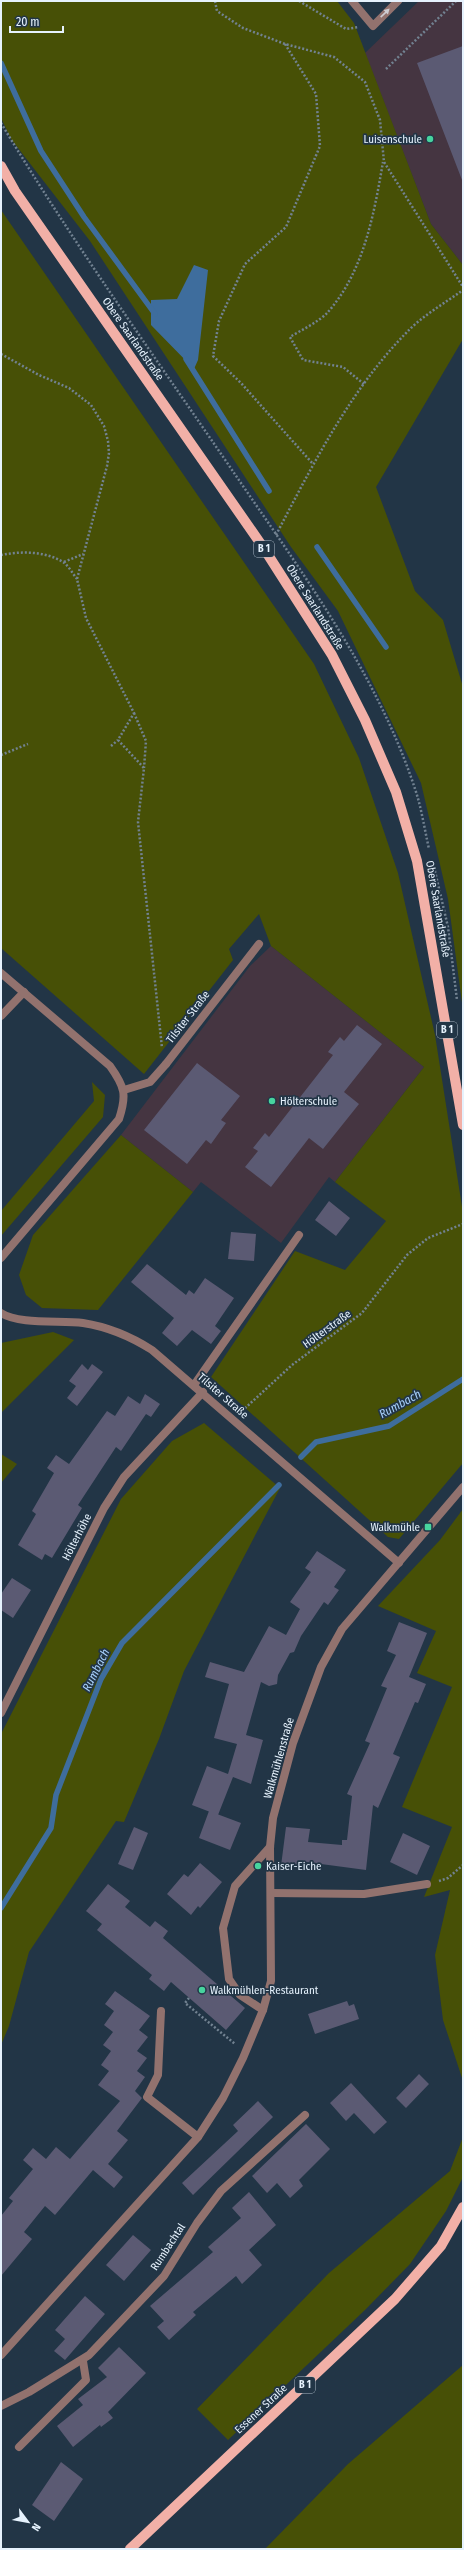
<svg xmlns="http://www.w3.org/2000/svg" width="464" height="2550" viewBox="0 0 464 2550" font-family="'Fira Sans Condensed',sans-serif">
<rect width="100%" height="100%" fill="#223546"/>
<path fill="#453541" d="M 419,1 L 463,1 L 463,265 L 431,224 L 365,53 Z
M 271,946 L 424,1067 L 335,1182 L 329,1177 L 281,1243 L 201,1182 L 193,1192 L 121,1135 L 250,966 Z"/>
<path fill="#475006" d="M 1,1 L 337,1 L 354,23 L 431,224 L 463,265 L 463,339 L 376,487 L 415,591 L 443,620 L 463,687 L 463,1010 L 448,899 L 421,783 L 338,611 L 291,547 L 90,241 L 11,139 L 1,118 Z
M 1,210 L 314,664 L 359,758 L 398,873 L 435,1035 L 463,1213 L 463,1463 L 399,1539 L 388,1537 L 211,1377 L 295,1251 L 345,1270 L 386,1221 L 335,1182 L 424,1067 L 271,946 L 259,914 L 229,949 L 233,960 L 144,1074 L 1,948 Z
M 92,1082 L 105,1095 L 103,1117 L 1,1236 L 1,1211 L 94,1101 Z
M 121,1135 L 193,1192 L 98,1310 L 42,1308 L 26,1295 L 19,1275 L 33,1235 Z
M 53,1332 L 74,1340 L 1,1413 L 1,1343 Z
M 204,1423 L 280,1488 L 184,1671 L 159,1739 L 124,1822 L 116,1821 L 29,1952 L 9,2026 L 1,2045 L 1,1734 L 121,1499 L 172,1441 Z
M 1,1454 L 17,1464 L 1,1483 Z
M 463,1509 L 463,2081 L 443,2020 L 435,1955 L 450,1890 L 424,1897 L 452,1827 L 402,1807 L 452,1687 L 417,1673 L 436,1631 L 378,1606 L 440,1540 Z
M 463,2137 L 463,2177 L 446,2211 L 410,2264 L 366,2309 L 228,2440 L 197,2409 L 329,2273 L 450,2171 Z
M 463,2365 L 463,2549 L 265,2549 L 348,2464 Z"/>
<path fill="#3e6d9d" d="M 194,265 L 208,270 L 198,360 L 194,369 L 151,325 L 151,300 L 177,299 Z"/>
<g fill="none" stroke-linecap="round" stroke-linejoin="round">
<path stroke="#3e6d9d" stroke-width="5.5" d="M 1,63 L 41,151 L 84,217 L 155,314
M 186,359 L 269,491
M 317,547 L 386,647
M 301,1457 L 316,1442 L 389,1426 L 463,1379
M 1,1908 L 51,1828 L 56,1795 L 101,1679 L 122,1643 L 279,1485"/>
</g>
<path fill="#5b5a73" d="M 463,46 L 463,180 L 462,180 L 417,63 Z
M 357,1025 L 382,1044 L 344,1092 L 359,1104 L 323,1149 L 309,1138 L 271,1187 L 245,1167 L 258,1151 L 253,1148 L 265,1133 L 269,1137 L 333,1055 L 328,1052 L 331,1048 L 340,1037 L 344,1041 Z
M 197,1063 L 240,1096 L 221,1120 L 226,1123 L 211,1144 L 206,1140 L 187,1164 L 144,1130 Z
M 329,1201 L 350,1218 L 336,1236 L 315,1220 Z
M 231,1232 L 256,1234 L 254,1261 L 228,1259 Z
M 147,1264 L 186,1295 L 189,1290 L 194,1294 L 205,1278 L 234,1298 L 215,1326 L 221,1331 L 211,1344 L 192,1330 L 177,1346 L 162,1333 L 174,1318 L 131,1282 Z
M 82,1364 L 88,1370 L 92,1364 L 103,1372 L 77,1406 L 67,1398 L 76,1386 L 69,1381 Z
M 145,1394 L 160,1404 L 151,1417 L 146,1414 L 121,1451 L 116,1447 L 78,1505 L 82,1508 L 52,1558 L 45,1554 L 42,1560 L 18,1545 L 36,1514 L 32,1511 L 54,1473 L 47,1468 L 56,1455 L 69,1464 L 107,1411 L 115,1416 L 128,1396 L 140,1404 Z
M 317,1551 L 346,1570 L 334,1587 L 339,1590 L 328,1605 L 324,1602 L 301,1636 L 294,1652 L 290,1653 L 278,1675 L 277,1684 L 269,1686 L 261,1682 L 246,1735 L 263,1740 L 251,1784 L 233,1777 L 218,1815 L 192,1805 L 207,1766 L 228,1774 L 237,1744 L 214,1738 L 229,1684 L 205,1677 L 210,1662 L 244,1672 L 269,1626 L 286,1635 L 300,1609 L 290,1602 L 311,1572 L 305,1568 Z
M 12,1578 L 31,1590 L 13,1618 L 1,1610 L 1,1594 Z
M 399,1622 L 427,1633 L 409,1677 L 426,1684 L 418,1703 L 415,1702 L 393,1754 L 400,1757 L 378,1808 L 373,1805 L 366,1870 L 306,1862 L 305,1869 L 281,1866 L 286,1827 L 310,1829 L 308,1842 L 342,1845 L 342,1840 L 347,1840 L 352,1796 L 347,1794 L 370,1743 L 365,1741 L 387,1688 L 381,1686 L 396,1655 L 387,1651 Z
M 209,1811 L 241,1823 L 230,1850 L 199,1838 Z
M 134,1827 L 148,1833 L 133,1870 L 118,1864 Z
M 403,1833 L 430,1846 L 417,1875 L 390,1862 Z
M 200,1863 L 222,1882 L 200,1908 L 198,1906 L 191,1915 L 167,1894 L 184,1874 L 188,1877 Z
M 108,1884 L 130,1901 L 125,1907 L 150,1927 L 155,1921 L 168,1931 L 163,1938 L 245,2008 L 226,2030 L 171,1982 L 164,1991 L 149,1979 L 152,1975 L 97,1930 L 102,1924 L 86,1911 Z
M 115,1991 L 150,2016 L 139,2030 L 148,2037 L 137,2051 L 147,2058 L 137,2071 L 145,2077 L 135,2091 L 142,2098 L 117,2131 L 128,2140 L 108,2164 L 123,2177 L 114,2188 L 93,2170 L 55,2215 L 45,2206 L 24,2232 L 32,2239 L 1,2276 L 1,2216 L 13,2201 L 9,2198 L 33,2169 L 23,2160 L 33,2148 L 46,2159 L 56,2147 L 70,2159 L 120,2101 L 98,2085 L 109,2071 L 101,2065 L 111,2051 L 103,2045 L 113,2032 L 104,2025 L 114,2011 L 105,2004 Z
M 347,2001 L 349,2006 L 354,2004 L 359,2019 L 315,2034 L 308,2014 Z
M 419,2074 L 429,2084 L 406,2108 L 396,2098 Z
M 351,2083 L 387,2122 L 374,2134 L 354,2113 L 346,2121 L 330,2103 Z
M 258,2101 L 273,2117 L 193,2195 L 182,2183 L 238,2131 L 233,2125 Z
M 306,2124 L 330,2149 L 299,2180 L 303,2186 L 290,2198 L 277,2183 L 267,2193 L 252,2176 Z
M 249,2192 L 276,2225 L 249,2250 L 262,2265 L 242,2284 L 236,2276 L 193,2312 L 196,2315 L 169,2340 L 157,2327 L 164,2321 L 150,2306 L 213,2252 L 208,2247 L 241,2218 L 232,2208 Z
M 133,2235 L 151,2250 L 124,2281 L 106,2265 Z
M 85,2296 L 105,2314 L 65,2360 L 54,2351 L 65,2339 L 55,2330 Z
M 119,2347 L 146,2373 L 108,2412 L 113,2418 L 101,2427 L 100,2425 L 73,2447 L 57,2426 L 83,2405 L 78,2399 L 107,2377 L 98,2368 Z
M 61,2462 L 83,2479 L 54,2521 L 32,2505 Z"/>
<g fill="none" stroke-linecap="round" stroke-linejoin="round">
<path stroke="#728291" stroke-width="2.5" stroke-dasharray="2 2" stroke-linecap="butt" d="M 215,1 L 217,11 L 243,28 L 285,44 L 334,57 L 365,82 L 380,120 L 384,162 L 463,287
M 299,1 L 346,29 L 359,27
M 285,44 L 316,94 L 320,146 L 286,227 L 245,264 L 219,321 L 213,356 L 241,383 L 313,464
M 386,69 L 456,1
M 1,123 C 72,241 152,353 230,467 C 300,570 379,675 417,795 C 422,812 425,831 429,849
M 1,354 L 39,375 L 69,388 L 91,405 L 104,426 L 108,441 L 109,453 L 107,466 L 77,579 L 86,618 L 134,713 L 118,740 L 144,768 L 138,822 L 162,1048
M 364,384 L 343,367 L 303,360 L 290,337 C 301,330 319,322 328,312 C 364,271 374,214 383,162
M 276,535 C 313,464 351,389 407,332 C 422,316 445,303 463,290
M 1,555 C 21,551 45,551 63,562 C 68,565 73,574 77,579
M 64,562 L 83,554
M 134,713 L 146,741 L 144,768
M 111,746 L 118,740
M 1,755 L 28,744
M 434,867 L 448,927 L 457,1000
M 242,1411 L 292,1365 L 362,1313 L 407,1255 L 428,1238 L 463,1224
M 439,1881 L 448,1878 L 463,1865
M 189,1998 L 185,2003 L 235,2044"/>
<path stroke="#92726e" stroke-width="8" d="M 1,1016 L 24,992
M 166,1064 L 259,944
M 194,1385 L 299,1235
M 271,1893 L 364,1894 L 427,1884
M 263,2010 L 240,1995 L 229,1979 L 223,1928 L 235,1886 L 270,1847
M 161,2011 L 158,2075 L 147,2097 L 198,2137
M 19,2447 L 86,2380 L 83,2361"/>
<path stroke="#92726e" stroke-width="8" d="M 352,1 L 373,26 L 398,1
M 1,973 L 110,1066 C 125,1087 127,1095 119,1119 L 1,1258
M 124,1090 L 150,1082 L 166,1064
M 1,1313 C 19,1325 61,1320 83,1323 C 109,1327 130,1336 152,1350 L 399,1563
M 1,1713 L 104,1508 L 124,1477 L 203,1392
M 1,2355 L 198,2137 L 223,2098 L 243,2058 L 263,2010 L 271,1981 L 270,1847 L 273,1818 L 293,1743 L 321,1667 L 342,1629 L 463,1487
M 1,2406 L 29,2392 L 89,2355 L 164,2276 L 197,2223 L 221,2191 L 305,2115"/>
<path stroke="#f2b0a7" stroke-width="10" d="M 1,166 L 15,191 L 263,547 L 332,655 L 365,720 L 396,792 L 417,861 L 463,1125
M 130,2549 L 395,2299 L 441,2246 L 463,2207"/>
</g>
<defs><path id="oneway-solid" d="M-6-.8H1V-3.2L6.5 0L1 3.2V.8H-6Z"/></defs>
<use fill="#cdccd2" href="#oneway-solid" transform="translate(385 13) rotate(-44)"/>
<g fill="#47d49e" stroke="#223546" stroke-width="1.5">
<circle cx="430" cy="139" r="4"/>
<circle cx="272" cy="1101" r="4"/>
<rect x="424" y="1523" width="8" height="8" rx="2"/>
<circle cx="258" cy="1866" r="4"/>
<circle cx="202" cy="1990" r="4"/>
</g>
<g text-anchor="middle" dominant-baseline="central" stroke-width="3.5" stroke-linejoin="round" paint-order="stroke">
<g fill="#223546" stroke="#abb9c6" stroke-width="1">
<rect x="254" y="541" width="20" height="16" rx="3"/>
<rect x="437" y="1022" width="20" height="16" rx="3"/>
<rect x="295" y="2377" width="20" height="16" rx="3"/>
</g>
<g font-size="10" font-weight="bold" fill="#e6f2fd">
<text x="264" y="549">B 1</text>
<text x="447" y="1030">B 1</text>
<text x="305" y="2385">B 1</text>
</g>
<g font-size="11" fill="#e6f2fd" stroke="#223546" text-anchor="start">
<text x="422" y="139" text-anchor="end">Luisenschule</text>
<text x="280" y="1101">Hölterschule</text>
<text x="420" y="1527" text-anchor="end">Walkmühle</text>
<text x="266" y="1866">Kaiser-Eiche</text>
<text x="210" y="1990">Walkmühlen-Restaurant</text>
</g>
<g font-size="11" fill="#e6f2fd" stroke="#223546">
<text transform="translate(133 339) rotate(55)">Obere Saarlandstraße</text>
<text transform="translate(315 607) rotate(58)">Obere Saarlandstraße</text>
<text transform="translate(438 909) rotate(80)">Obere Saarlandstraße</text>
<text transform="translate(188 1017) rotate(-52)">Tilsiter Straße</text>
<text transform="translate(327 1329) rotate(-36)">Hölterstraße</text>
<text transform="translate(223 1396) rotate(41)">Tilsiter Straße</text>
<text transform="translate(77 1537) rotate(-63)">Hölterhöhe</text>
<text transform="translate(279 1758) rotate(-74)">Walkmühlenstraße</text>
<text transform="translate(168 2247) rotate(-57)">Rumbachtal</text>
<text transform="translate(261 2409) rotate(-43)">Essener Straße</text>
</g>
<g font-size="12" font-style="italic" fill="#a7cff9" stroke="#223546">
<text transform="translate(400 1404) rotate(-29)">Rumbach</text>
<text transform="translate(96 1670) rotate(-63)">Rumbach</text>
</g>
</g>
<rect width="464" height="2550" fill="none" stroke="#e6f2fd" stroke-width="4"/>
<g transform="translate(28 2522) rotate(122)" stroke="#223546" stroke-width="3" paint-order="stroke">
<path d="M0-3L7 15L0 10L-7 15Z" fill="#e6f2fd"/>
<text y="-6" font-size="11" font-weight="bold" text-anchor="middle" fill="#e6f2fd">N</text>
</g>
<path d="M10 26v6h53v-6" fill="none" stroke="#e6f2fd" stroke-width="2"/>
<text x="16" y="26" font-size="12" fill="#e6f2fd" stroke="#223546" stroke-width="3" paint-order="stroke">20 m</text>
</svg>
